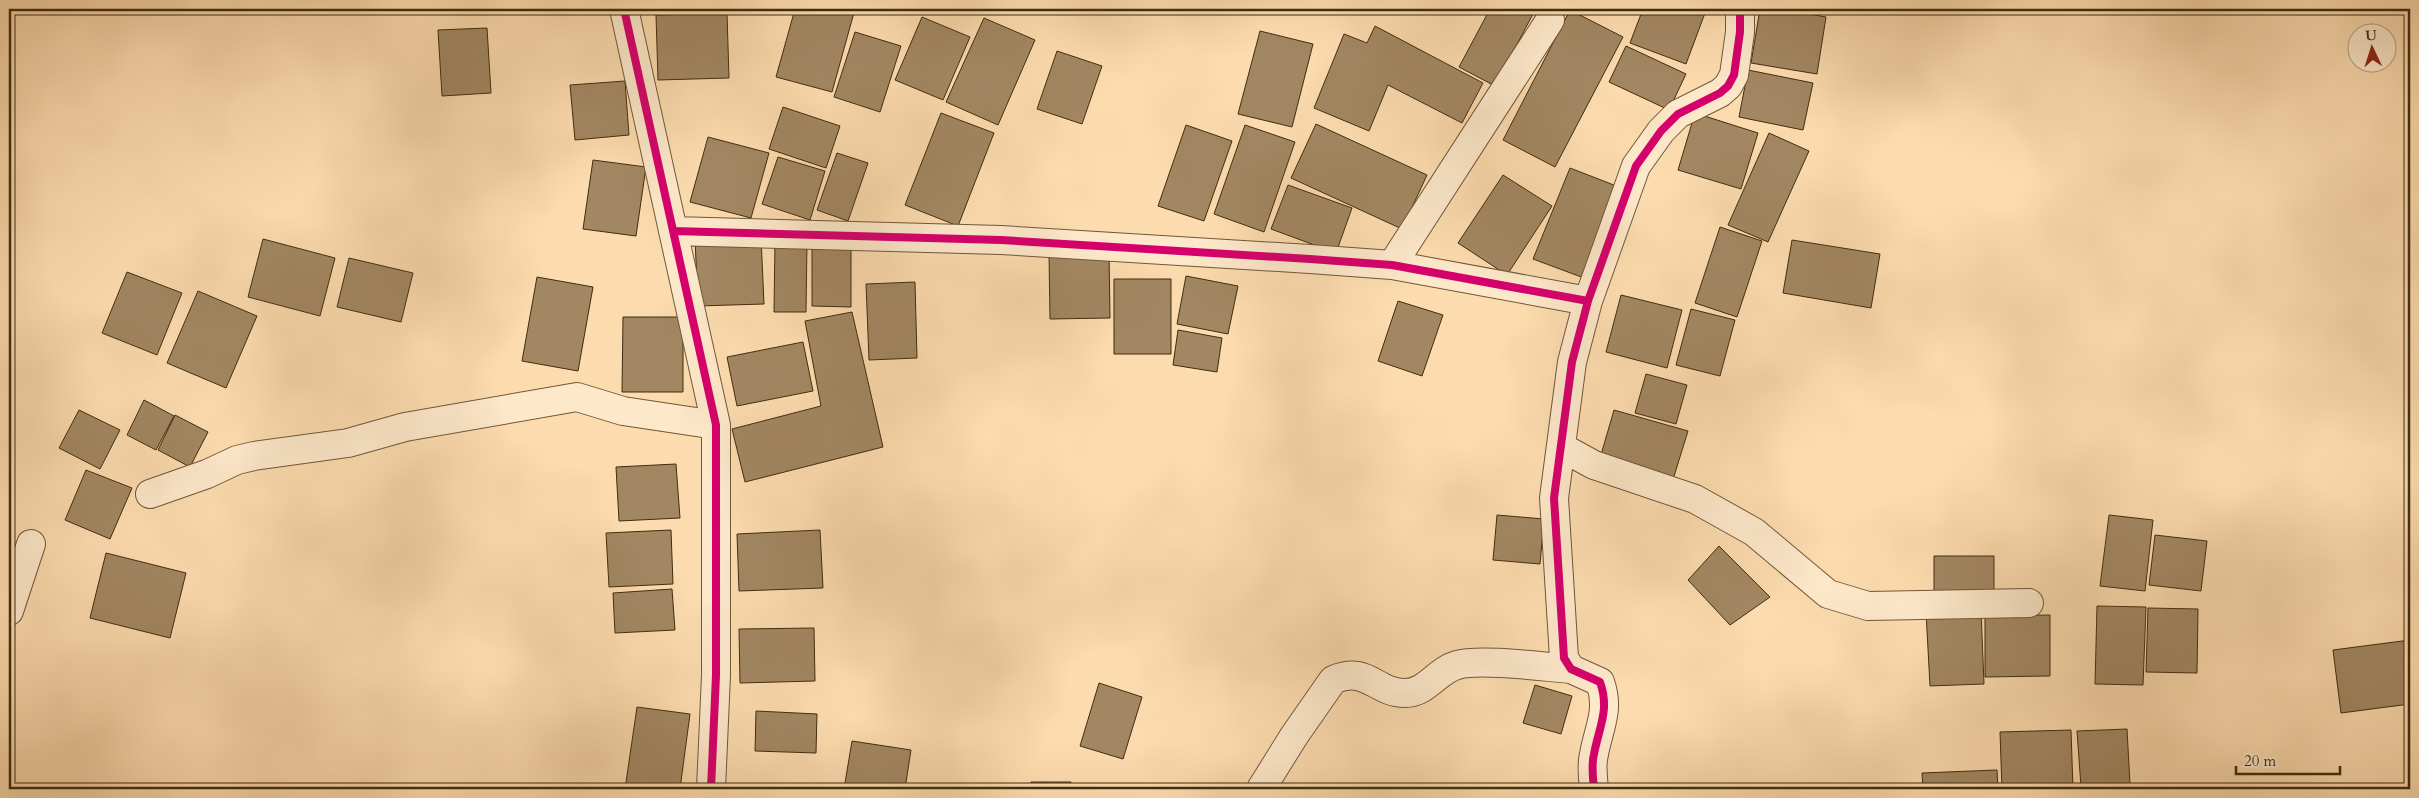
<svg xmlns="http://www.w3.org/2000/svg" width="2419" height="798" viewBox="0 0 2419 798" font-family="Cardo,serif">
<rect width="100%" height="100%" fill="#fcdbae"/>
<filter id="stains"><feTurbulence type="fractalNoise" baseFrequency=".004" numOctaves="4"/><feColorMatrix values="0 0 0 0 .2 0 0 0 0 .09 0 0 0 0 .02 0 0 0 .5 -.17"/></filter>
<radialGradient id="worn" r=".72"><stop offset=".6" stop-color="#630" stop-opacity="0"/><stop offset="1" stop-color="#630" stop-opacity=".3"/></radialGradient>
<path fill="#a28762" stroke="#412d0f" d="M 795,9 L 855,9 L 832,92 L 776,77 Z
M 1490,9 L 1529,9 L 1534,12 L 1495,86 L 1459,67 Z
M 1643,9 L 1693,9 L 1705,13 L 1686,64 L 1630,43 Z
M 1760,9 L 1782,9 L 1826,17 L 1817,74 L 1751,63 Z
M 1570,10 L 1623,37 L 1555,167 L 1503,140 Z
M 727,13 L 729,78 L 658,80 L 656,15 Z
M 922,17 L 970,37 L 943,100 L 895,80 Z
M 984,18 L 1035,40 L 998,125 L 946,102 Z
M 1375,26 L 1483,83 L 1462,123 L 1388,85 L 1369,131 L 1314,108 L 1344,34 L 1367,43 Z
M 487,28 L 491,93 L 442,96 L 438,30 Z
M 1260,31 L 1313,44 L 1292,127 L 1238,114 Z
M 855,32 L 901,46 L 880,112 L 834,97 Z
M 1626,46 L 1686,74 L 1669,110 L 1609,82 Z
M 1057,51 L 1102,66 L 1082,124 L 1037,109 Z
M 1748,70 L 1813,83 L 1803,130 L 1739,117 Z
M 625,81 L 629,135 L 575,140 L 570,85 Z
M 783,107 L 840,126 L 826,168 L 769,149 Z
M 941,113 L 994,133 L 958,226 L 905,205 Z
M 1695,113 L 1758,133 L 1741,189 L 1678,170 Z
M 1316,124 L 1427,175 L 1402,229 L 1291,178 Z
M 1186,125 L 1232,141 L 1204,221 L 1158,206 Z
M 1245,125 L 1295,142 L 1264,232 L 1214,214 Z
M 1769,133 L 1809,151 L 1768,242 L 1728,225 Z
M 708,137 L 769,153 L 751,218 L 690,202 Z
M 837,153 L 868,163 L 848,221 L 817,210 Z
M 778,157 L 825,171 L 810,220 L 762,204 Z
M 593,160 L 646,167 L 636,236 L 583,229 Z
M 1570,168 L 1619,187 L 1584,278 L 1533,259 Z
M 1503,175 L 1552,206 L 1507,275 L 1458,243 Z
M 1288,185 L 1352,208 L 1336,253 L 1271,229 Z
M 1720,227 L 1762,241 L 1737,317 L 1695,303 Z
M 761,237 L 764,304 L 698,306 L 695,239 Z
M 263,239 L 335,258 L 320,316 L 248,297 Z
M 1792,240 L 1880,254 L 1871,308 L 1783,293 Z
M 775,241 L 807,242 L 806,312 L 774,312 Z
M 812,241 L 851,241 L 851,307 L 812,306 Z
M 1109,253 L 1110,318 L 1050,319 L 1049,254 Z
M 349,258 L 413,273 L 401,322 L 337,307 Z
M 127,272 L 182,293 L 157,355 L 102,333 Z
M 1186,276 L 1238,286 L 1228,334 L 1177,324 Z
M 537,277 L 593,287 L 578,371 L 522,361 Z
M 1114,279 L 1171,279 L 1171,354 L 1114,354 Z
M 915,282 L 917,358 L 869,360 L 866,284 Z
M 198,291 L 257,316 L 226,388 L 167,363 Z
M 1621,295 L 1682,310 L 1667,368 L 1606,352 Z
M 1398,301 L 1443,315 L 1422,376 L 1378,361 Z
M 1691,309 L 1735,320 L 1720,376 L 1676,365 Z
M 852,312 L 883,447 L 745,482 L 732,429 L 821,406 L 805,321 Z
M 623,317 L 683,317 L 683,392 L 622,392 Z
M 1178,330 L 1222,338 L 1217,372 L 1173,365 Z
M 803,342 L 813,391 L 737,406 L 727,357 Z
M 1646,374 L 1687,385 L 1676,424 L 1635,413 Z
M 144,400 L 174,416 L 156,450 L 127,435 Z
M 79,410 L 120,430 L 100,469 L 59,448 Z
M 1614,410 L 1688,431 L 1671,486 L 1598,465 Z
M 175,415 L 208,432 L 190,467 L 158,450 Z
M 676,464 L 680,518 L 619,521 L 616,467 Z
M 86,470 L 132,488 L 110,539 L 65,520 Z
M 1497,515 L 1544,519 L 1540,564 L 1493,560 Z
M 2109,515 L 2153,520 L 2145,591 L 2100,586 Z
M 671,530 L 673,584 L 609,587 L 606,533 Z
M 820,530 L 823,588 L 739,591 L 737,534 Z
M 2155,535 L 2207,541 L 2201,591 L 2149,585 Z
M 1719,546 L 1770,597 L 1730,625 L 1688,580 Z
M 106,553 L 186,573 L 170,638 L 90,618 Z
M 1934,556 L 1994,556 L 1994,600 L 1934,599 Z
M 672,589 L 675,630 L 615,633 L 613,593 Z
M 2097,606 L 2146,607 L 2143,685 L 2095,684 Z
M 2148,608 L 2198,609 L 2197,673 L 2146,672 Z
M 1981,610 L 1984,684 L 1930,686 L 1926,612 Z
M 2050,615 L 2050,676 L 1985,677 L 1985,616 Z
M 814,628 L 815,681 L 740,683 L 739,629 Z
M 2410,640 L 2410,704 L 2341,713 L 2333,650 Z
M 1099,683 L 1142,697 L 1123,759 L 1080,746 Z
M 1535,685 L 1572,696 L 1561,734 L 1523,723 Z
M 637,707 L 690,714 L 680,789 L 625,789 Z
M 756,711 L 817,714 L 816,753 L 755,751 Z
M 2127,729 L 2130,784 L 2081,787 L 2077,731 Z
M 2071,730 L 2073,789 L 2002,789 L 2000,732 Z
M 852,741 L 911,750 L 905,789 L 844,789 Z
M 1997,770 L 1998,789 L 1923,789 L 1922,773 Z
M 1031,782 L 1071,782 L 1071,789 L 1031,789 Z"/>
<g fill="none" stroke-linecap="round" stroke-linejoin="round">
<g stroke="#705837" stroke-width="30">
<path id="minor" d="M 624,9 L 716,425 L 716,675 L 711,789
M 673,231 L 1001,240 L 1310,259 L 1392,265 L 1588,301
M 1392,265 L 1550,20
M 1561,447 L 1594,465 L 1695,499 L 1754,532 L 1828,594 L 1868,606 L 2029,603
M 150,494 L 207,474 L 237,460 L 254,456 L 348,443 L 405,427 L 577,397 L 623,411 L 716,425
M 9,611 L 31,544
M 1261,789 L 1294,736 L 1333,680 C 1368,665 1375,693 1405,693 C 1427,693 1436,671 1457,665 C 1480,658 1544,667 1571,669
M 1594,789 C 1593,778 1591,765 1594,754 C 1599,727 1610,710 1600,682 L 1571,669 L 1564,658 L 1554,498 L 1572,362 L 1588,301 L 1636,166 L 1661,131 L 1678,114 L 1720,93 L 1728,86 L 1734,75 L 1740,32 L 1740,9"/>
</g>
<use href="#minor" stroke="#fde8ca" stroke-width="28"/>
<g stroke="#fde8ca" stroke-width="11">
<path id="cycleway" d="M 624,9 L 716,425 L 716,675 L 711,789
M 673,231 L 1001,240 L 1310,259 L 1392,265 L 1588,301
M 1594,789 C 1593,778 1591,765 1594,754 C 1599,727 1610,710 1600,682 L 1571,669 L 1564,658 L 1554,498 L 1572,362 L 1588,301 L 1636,166 L 1661,131 L 1678,114 L 1720,93 L 1728,86 L 1734,75 L 1740,32 L 1740,9"/>
</g>
<use href="#cycleway" stroke="#d6006c" stroke-width="8"/>
</g>
<rect width="2419" height="798" fill="none" stroke="#fcdbae" stroke-width="30"/>
<rect x="10" y="10" width="2399" height="778" fill="none" stroke="#412d0f" stroke-width="2.5"/>
<rect x="15" y="15" width="2389" height="768" fill="none" stroke="#412d0f"/>
<g transform="translate(2372 48) rotate(356)"><circle r="24" fill="#fde8ca" stroke="#b29d7f"/>
<path d="M0-4L9 19L0 12L-9 19Z" fill="#8f2418"/>
<text y="-8" font-size="14" font-weight="bold" text-anchor="middle" fill="#412d0f">U</text>
</g>
<path d="M2236 766v8h104v-8" fill="none" stroke="#412d0f" stroke-width="2.5"/>
<text x="2244" y="766" font-size="15" fill="#412d0f" stroke="#fde8ca" stroke-width="4" paint-order="stroke">20 m</text>
<rect width="100%" height="100%" filter="url(#stains)"/>
<rect width="100%" height="100%" fill="url(#worn)"/>
</svg>
